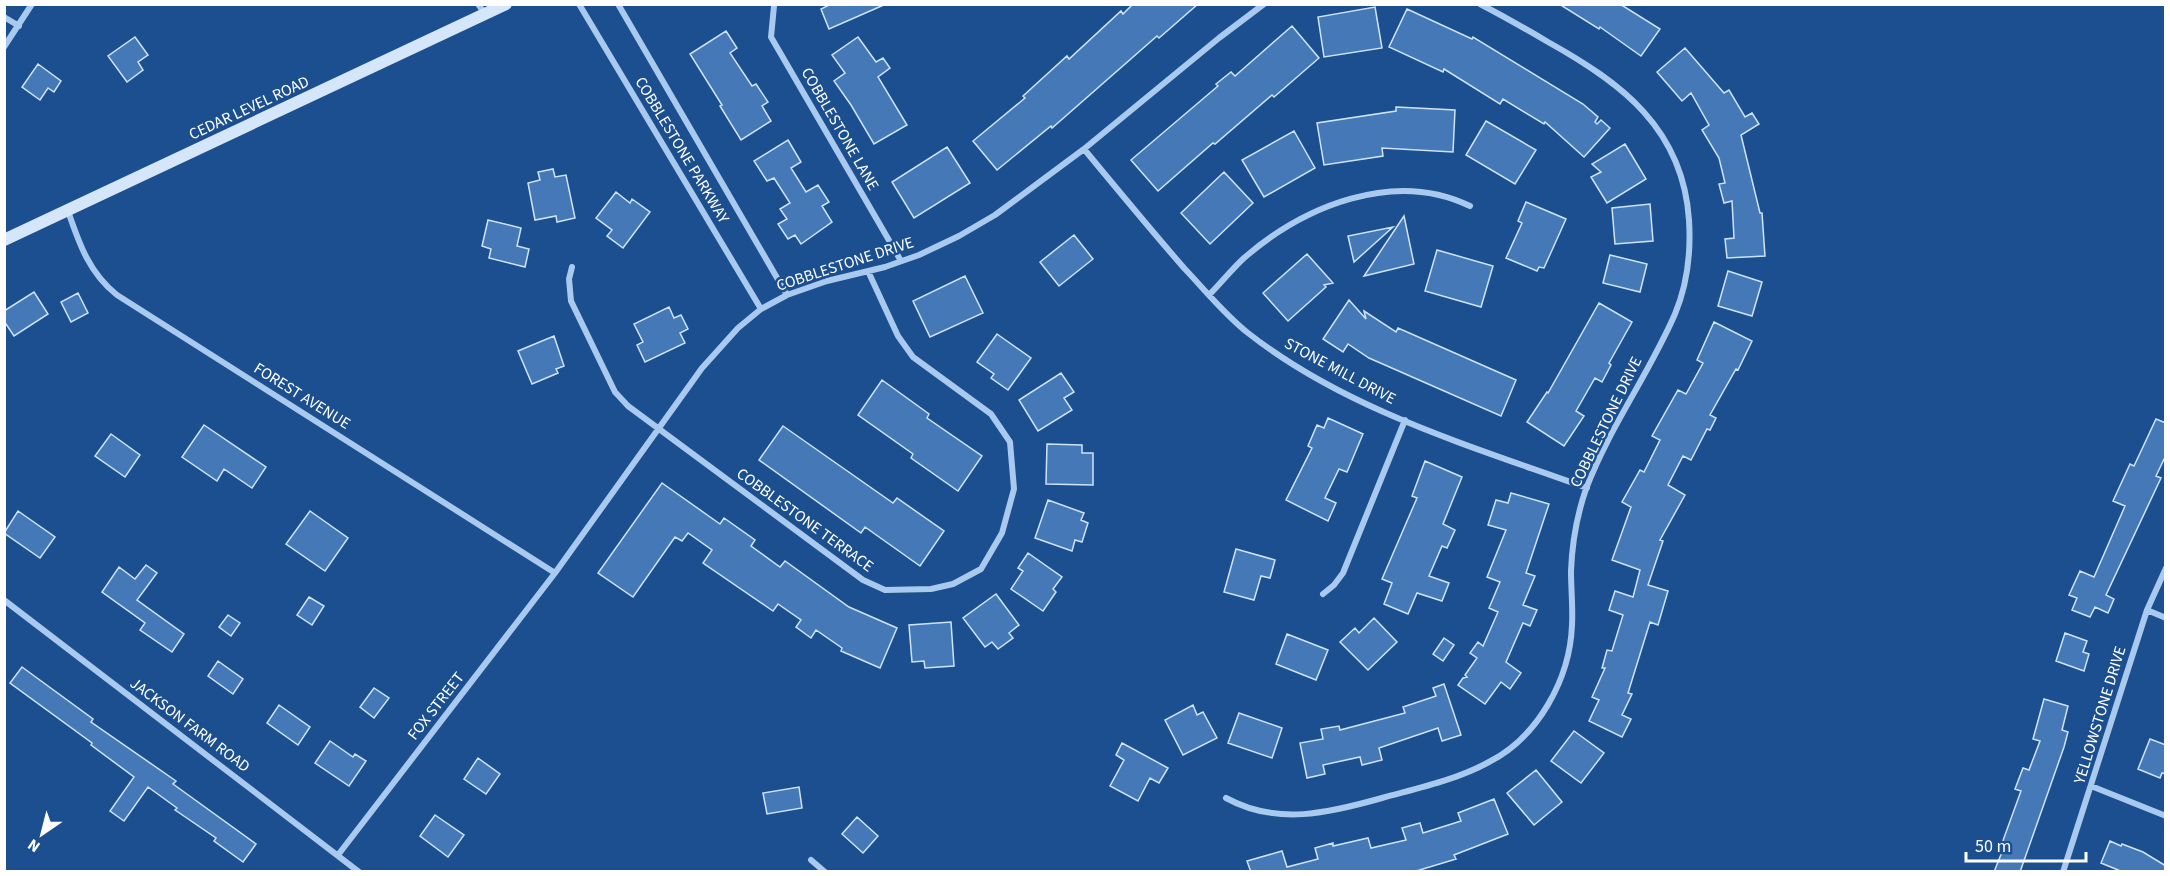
<svg xmlns="http://www.w3.org/2000/svg" width="2170" height="876" viewBox="0 0 2170 876" font-family="'Source Sans 3',sans-serif">
<rect width="100%" height="100%" fill="#1b4f8f"/>
<path fill="#4478b7" stroke="#cfe3fa" stroke-width="1.5" d="M 831,4 L 886,4 L 829,29 L 821,9 Z
M 1133,4 L 1198,4 L 1159,38 L 1157,36 L 1052,128 L 1051,126 L 997,170 L 973,141 L 1025,98 L 1023,96 L 1067,56 L 1069,59 L 1121,11 L 1123,14 Z
M 1559,4 L 1620,4 L 1660,29 L 1641,56 L 1600,27 L 1599,29 Z
M 1375,7 L 1382,48 L 1324,57 L 1318,17 Z
M 1407,9 L 1472,39 L 1473,37 L 1583,104 L 1598,117 L 1595,122 L 1597,124 L 1601,120 L 1610,128 L 1584,157 L 1545,122 L 1544,124 L 1503,99 L 1500,104 L 1444,69 L 1443,72 L 1389,47 Z
M 1292,26 L 1319,58 L 1274,97 L 1272,95 L 1215,144 L 1213,143 L 1158,191 L 1131,160 L 1218,86 L 1216,84 L 1231,72 L 1235,76 Z
M 726,31 L 737,48 L 730,53 L 752,86 L 756,84 L 768,102 L 762,106 L 771,121 L 741,140 L 720,106 L 722,105 L 690,54 Z
M 135,37 L 148,55 L 138,62 L 143,70 L 127,82 L 108,56 Z
M 858,37 L 876,62 L 883,58 L 890,68 L 878,77 L 907,125 L 874,144 L 851,105 L 834,81 L 845,73 L 832,55 Z
M 1685,48 L 1724,93 L 1729,90 L 1745,117 L 1752,113 L 1759,124 L 1741,135 L 1760,213 L 1762,213 L 1765,256 L 1727,258 L 1725,239 L 1734,238 L 1732,201 L 1724,203 L 1719,184 L 1725,183 L 1719,158 L 1702,130 L 1709,125 L 1691,93 L 1682,101 L 1657,72 Z
M 38,64 L 61,81 L 54,92 L 48,88 L 40,100 L 22,87 Z
M 1396,107 L 1455,110 L 1453,152 L 1382,148 L 1383,156 L 1324,165 L 1317,123 L 1396,111 Z
M 1486,121 L 1536,150 L 1515,184 L 1466,155 Z
M 1294,131 L 1315,168 L 1264,197 L 1242,160 Z
M 788,140 L 801,162 L 791,168 L 806,192 L 818,185 L 829,202 L 822,206 L 832,222 L 801,244 L 795,235 L 788,239 L 778,224 L 787,219 L 780,209 L 790,203 L 774,178 L 767,181 L 754,161 Z
M 1625,144 L 1646,179 L 1607,203 L 1591,177 L 1601,172 L 1592,164 Z
M 947,147 L 970,183 L 914,218 L 892,182 Z
M 553,169 L 555,177 L 566,175 L 575,218 L 557,222 L 556,216 L 535,220 L 528,183 L 540,180 L 538,172 Z
M 1224,172 L 1253,203 L 1210,244 L 1181,213 Z
M 616,192 L 630,203 L 632,199 L 650,212 L 623,248 L 607,236 L 612,230 L 596,218 Z
M 1526,202 L 1566,219 L 1544,268 L 1539,267 L 1537,271 L 1506,258 L 1522,223 L 1518,221 Z
M 1650,204 L 1653,241 L 1615,244 L 1612,208 Z
M 1404,216 L 1414,264 L 1364,276 Z
M 488,220 L 521,228 L 517,246 L 529,249 L 525,267 L 489,258 L 491,249 L 482,246 Z
M 1393,227 L 1354,262 L 1348,236 Z
M 1074,235 L 1093,259 L 1059,286 L 1040,262 Z
M 1437,250 L 1493,266 L 1481,307 L 1425,291 Z
M 1307,254 L 1333,283 L 1324,285 L 1326,287 L 1288,321 L 1263,293 Z
M 1610,255 L 1647,264 L 1640,292 L 1603,283 Z
M 1728,271 L 1762,282 L 1752,316 L 1718,306 Z
M 965,276 L 983,313 L 930,337 L 913,301 Z
M 34,292 L 48,314 L 14,336 L 4,321 L 4,311 Z
M 78,293 L 88,313 L 71,322 L 61,302 Z
M 1349,300 L 1366,319 L 1364,311 L 1396,332 L 1398,328 L 1516,380 L 1501,416 L 1369,358 L 1348,344 L 1343,352 L 1323,339 Z
M 1599,303 L 1632,322 L 1609,363 L 1611,365 L 1602,382 L 1595,378 L 1576,411 L 1584,416 L 1564,446 L 1527,422 L 1547,392 L 1548,393 Z
M 669,307 L 674,318 L 681,315 L 688,329 L 680,333 L 685,343 L 645,362 L 637,345 L 643,342 L 634,324 Z
M 1714,322 L 1752,341 L 1738,370 L 1736,369 L 1710,415 L 1716,418 L 1710,430 L 1707,429 L 1691,460 L 1683,456 L 1668,485 L 1685,495 L 1660,540 L 1663,541 L 1648,585 L 1668,591 L 1658,625 L 1650,622 L 1628,693 L 1632,694 L 1622,715 L 1631,719 L 1622,737 L 1589,721 L 1599,700 L 1592,697 L 1605,668 L 1602,668 L 1607,650 L 1612,651 L 1623,615 L 1609,610 L 1615,591 L 1633,597 L 1640,570 L 1612,560 L 1631,507 L 1622,502 L 1640,470 L 1644,472 L 1660,440 L 1652,436 L 1678,390 L 1686,394 L 1703,363 L 1697,360 Z
M 997,334 L 1031,358 L 1008,390 L 991,378 L 994,374 L 977,362 Z
M 554,336 L 564,366 L 556,369 L 558,373 L 532,384 L 518,351 Z
M 1061,373 L 1074,392 L 1064,398 L 1072,410 L 1038,431 L 1019,400 Z
M 882,380 L 929,414 L 927,418 L 982,456 L 958,491 L 911,458 L 913,454 L 858,415 Z
M 1328,418 L 1363,434 L 1347,472 L 1339,469 L 1325,498 L 1336,503 L 1328,521 L 1286,500 L 1312,448 L 1308,446 L 1317,425 L 1324,428 Z
M 2156,419 L 2166,423 L 2166,455 L 2156,476 L 2161,478 L 2106,595 L 2114,599 L 2108,613 L 2095,607 L 2090,617 L 2072,610 L 2077,598 L 2069,595 L 2080,571 L 2094,577 L 2125,506 L 2113,501 L 2130,464 L 2134,466 Z
M 204,425 L 266,467 L 252,488 L 224,469 L 217,481 L 182,457 Z
M 783,426 L 893,503 L 897,498 L 944,531 L 920,566 L 865,527 L 861,533 L 759,460 Z
M 111,434 L 140,455 L 125,477 L 95,456 Z
M 1047,444 L 1082,445 L 1082,453 L 1093,453 L 1093,485 L 1046,484 Z
M 1425,461 L 1462,477 L 1443,524 L 1455,530 L 1447,548 L 1442,546 L 1429,576 L 1449,583 L 1442,601 L 1417,593 L 1408,614 L 1384,604 L 1392,583 L 1382,579 L 1417,498 L 1412,496 Z
M 662,483 L 720,524 L 724,518 L 755,540 L 751,546 L 780,567 L 785,561 L 849,607 L 897,628 L 880,668 L 841,651 L 842,648 L 816,630 L 811,638 L 796,627 L 801,620 L 778,604 L 773,611 L 703,563 L 712,550 L 688,533 L 682,541 L 675,537 L 633,597 L 598,573 Z
M 1511,493 L 1549,504 L 1526,573 L 1535,576 L 1523,605 L 1537,610 L 1530,626 L 1523,623 L 1506,662 L 1521,673 L 1510,689 L 1501,682 L 1485,704 L 1458,685 L 1463,678 L 1467,677 L 1465,675 L 1477,658 L 1470,653 L 1478,642 L 1483,646 L 1498,612 L 1489,608 L 1500,582 L 1487,577 L 1506,530 L 1488,525 L 1496,500 L 1508,503 Z
M 1048,500 L 1084,513 L 1081,520 L 1088,523 L 1082,542 L 1075,540 L 1072,551 L 1035,538 Z
M 18,511 L 55,537 L 40,558 L 4,533 Z
M 310,511 L 348,538 L 325,571 L 286,544 Z
M 1236,549 L 1275,560 L 1270,578 L 1261,576 L 1254,600 L 1224,592 Z
M 1028,553 L 1062,577 L 1053,589 L 1056,592 L 1043,611 L 1011,589 L 1023,571 L 1018,568 Z
M 146,565 L 157,573 L 137,600 L 184,634 L 172,652 L 140,630 L 145,623 L 102,592 L 119,567 L 135,579 Z
M 996,594 L 1019,625 L 1009,633 L 1013,638 L 998,649 L 992,642 L 985,647 L 963,618 Z
M 309,597 L 324,606 L 312,625 L 297,615 Z
M 228,615 L 240,623 L 231,636 L 219,627 Z
M 1374,618 L 1397,642 L 1368,670 L 1340,642 L 1355,628 L 1359,633 Z
M 951,622 L 954,666 L 925,668 L 924,661 L 912,662 L 909,625 Z
M 2065,633 L 2087,641 L 2083,652 L 2089,654 L 2084,671 L 2056,661 Z
M 1287,634 L 1328,650 L 1316,680 L 1276,664 Z
M 1444,638 L 1454,645 L 1443,661 L 1433,654 Z
M 218,661 L 243,679 L 233,694 L 208,676 Z
M 22,667 L 93,719 L 91,722 L 176,781 L 173,784 L 256,844 L 243,862 L 214,841 L 216,838 L 175,810 L 177,808 L 148,787 L 124,821 L 110,811 L 134,777 L 91,745 L 92,743 L 10,683 Z
M 1444,684 L 1461,735 L 1442,741 L 1438,728 L 1379,748 L 1382,760 L 1362,765 L 1360,757 L 1323,765 L 1325,774 L 1307,778 L 1300,743 L 1323,739 L 1321,729 L 1339,726 L 1340,730 L 1405,713 L 1403,707 L 1436,696 L 1433,688 Z
M 374,688 L 389,698 L 374,718 L 360,707 Z
M 2044,699 L 2068,706 L 2062,730 L 2068,732 L 2064,747 L 2020,872 L 1994,872 L 2004,847 L 2001,846 L 2021,791 L 2015,789 L 2023,768 L 2029,770 L 2040,741 L 2033,739 Z
M 279,705 L 310,727 L 298,745 L 267,723 Z
M 1193,705 L 1197,715 L 1203,712 L 1217,738 L 1183,755 L 1165,720 Z
M 1239,713 L 1282,728 L 1272,758 L 1228,743 Z
M 1574,731 L 1604,753 L 1581,783 L 1551,761 Z
M 2150,739 L 2166,745 L 2166,774 L 2162,773 L 2160,778 L 2138,769 Z
M 330,741 L 353,757 L 355,754 L 366,761 L 349,786 L 315,763 Z
M 1122,743 L 1168,768 L 1159,783 L 1150,778 L 1138,801 L 1110,786 L 1124,760 L 1116,755 Z
M 478,758 L 500,774 L 486,794 L 464,779 Z
M 1536,770 L 1562,802 L 1534,825 L 1507,793 Z
M 799,787 L 802,808 L 767,814 L 763,793 Z
M 1494,799 L 1508,834 L 1454,855 L 1456,859 L 1413,872 L 1251,872 L 1247,861 L 1282,851 L 1287,867 L 1318,859 L 1315,848 L 1333,843 L 1333,846 L 1368,838 L 1371,848 L 1406,840 L 1402,828 L 1420,823 L 1423,833 L 1461,821 L 1458,813 Z
M 435,815 L 464,835 L 448,857 L 420,836 Z
M 857,817 L 878,836 L 863,853 L 842,834 Z
M 2110,841 L 2121,846 L 2122,844 L 2143,852 L 2166,866 L 2166,872 L 2123,872 L 2101,863 Z"/>
<g fill="none" stroke-linecap="round" stroke-linejoin="round">
<path stroke="#a9c9ee" stroke-width="6" d="M 478,4 L 485,14
M 579,4 L 761,309
M 618,4 L 787,295
M 774,6 L 771,37 L 901,261
M 4,17 L 19,26
M 4,47 L 32,4
M 1084,149 C 1117,189 1150,229 1184,268 C 1205,290 1224,314 1248,333 C 1346,410 1471,446 1587,488
M 68,211 C 79,243 89,273 117,295 L 555,573
M 572,267 L 569,279 L 571,301 L 615,392 L 628,406 L 863,580 L 885,590 L 931,589 L 953,584 L 981,569 L 1002,533 L 1014,489 L 1010,442 L 991,414 L 913,357 L 898,336 L 868,271
M 1209,295 C 1221,283 1232,269 1244,258 C 1304,206 1394,169 1470,206
M 1323,594 L 1334,585 L 1343,573 L 1405,420
M 4,600 L 359,872
M 2147,610 L 2166,618
M 2091,786 L 2166,816
M 1226,798 C 1277,826 1329,813 1382,798 C 1418,788 1456,780 1489,762 C 1538,737 1570,679 1572,625 C 1573,607 1571,589 1571,571 C 1572,545 1577,515 1586,489 C 1609,428 1649,374 1675,314 C 1687,285 1691,251 1689,220 C 1683,129 1622,83 1548,42 C 1526,29 1503,16 1480,4
M 338,855 L 555,573 L 702,368 L 738,328 L 761,309 L 787,295 L 827,281 L 885,267 L 919,255 L 959,236 L 995,215 L 1084,149 L 1219,38 L 1264,4
M 811,860 L 825,872
M 2063,872 L 2147,610 L 2166,568"/>
<path stroke="#d6e6fa" stroke-width="12" d="M 4,240 L 506,4"/>
</g>
<g text-anchor="middle" dominant-baseline="central" stroke-width="5" stroke-linejoin="round" paint-order="stroke">
<g font-size="16" fill="#fff" stroke="#1b4f8f">
<text transform="translate(249 108) rotate(-25)">CEDAR LEVEL ROAD</text>
<text transform="translate(840 129) rotate(60)">COBBLESTONE LANE</text>
<text transform="translate(682 150) rotate(59)">COBBLESTONE PARKWAY</text>
<text transform="translate(845 264) rotate(-18)">COBBLESTONE DRIVE</text>
<text transform="translate(1340 371) rotate(28)">STONE MILL DRIVE</text>
<text transform="translate(302 396) rotate(32)">FOREST AVENUE</text>
<text transform="translate(1606 422) rotate(-64)">COBBLESTONE DRIVE</text>
<text transform="translate(805 520) rotate(36)">COBBLESTONE TERRACE</text>
<text transform="translate(436 706) rotate(-52)">FOX STREET</text>
<text transform="translate(2100 715) rotate(-73)">YELLOWSTONE DRIVE</text>
<text transform="translate(190 725) rotate(37)">JACKSON FARM ROAD</text>
</g>
</g>
<rect width="2170" height="876" fill="none" stroke="#ffffff" stroke-width="12"/>
<g transform="translate(42 834) rotate(215)" stroke="#1b4f8f" stroke-width="4.5" paint-order="stroke">
<path d="M0-4.5L10 22L0 15L-10 22Z" fill="#ffffff"/>
<text y="-9" font-size="16" font-weight="bold" text-anchor="middle" fill="#ffffff">N</text>
</g>
<path d="M1966 852v9h120v-9" fill="none" stroke="#ffffff" stroke-width="3"/>
<text x="1975" y="852" font-size="18" fill="#ffffff" stroke="#1b4f8f" stroke-width="4.5" paint-order="stroke">50 m</text>
</svg>
